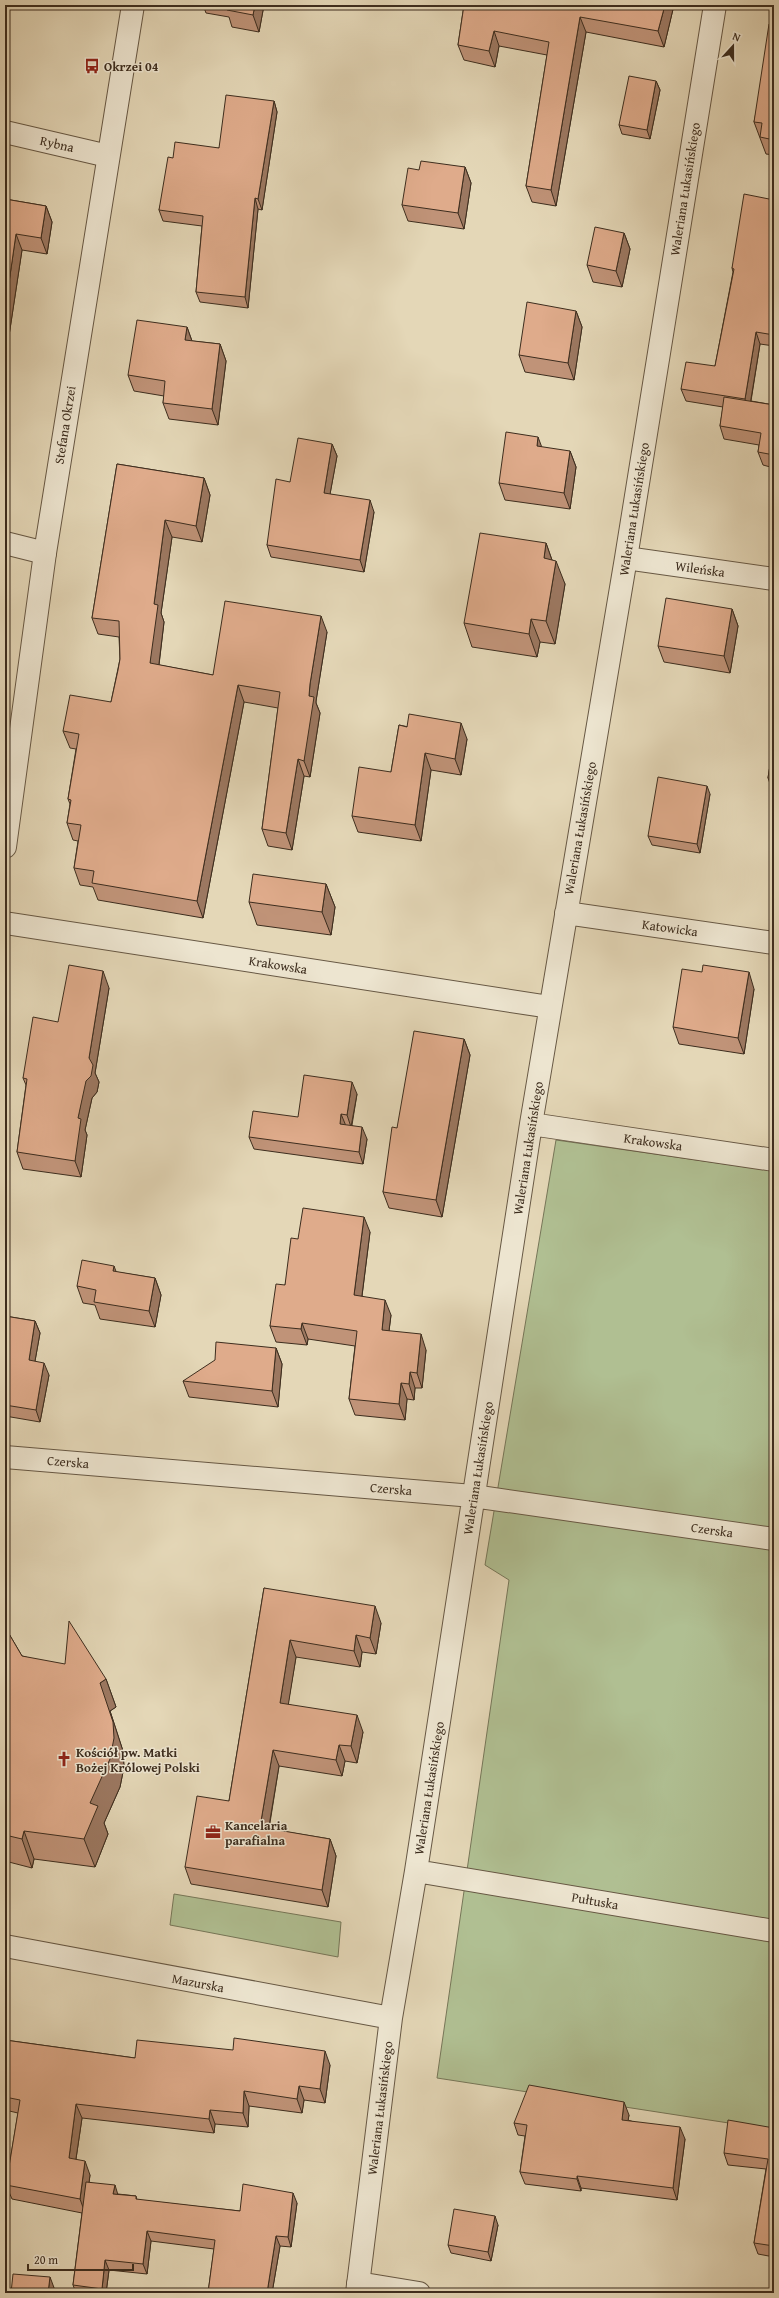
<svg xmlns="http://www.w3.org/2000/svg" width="779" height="2298" viewBox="0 0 779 2298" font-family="'Gentium Book Plus',serif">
<rect width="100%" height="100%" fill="#e4d7b7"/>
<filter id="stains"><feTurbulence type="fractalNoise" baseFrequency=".005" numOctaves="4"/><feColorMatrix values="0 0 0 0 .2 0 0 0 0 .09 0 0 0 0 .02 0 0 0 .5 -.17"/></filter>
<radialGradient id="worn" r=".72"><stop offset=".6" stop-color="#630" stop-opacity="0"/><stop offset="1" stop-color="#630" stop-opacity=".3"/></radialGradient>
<path fill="#b0bf92" stroke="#767658" d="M 556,1140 L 774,1171 L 774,2130 L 437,2078 L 509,1580 L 485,1565 Z
M 174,1894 L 341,1922 L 338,1957 L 170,1925 Z"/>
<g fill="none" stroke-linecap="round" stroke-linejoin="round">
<g stroke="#675844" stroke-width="24">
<path id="minor" d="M 5,132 L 108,156
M 5,543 L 45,553
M 626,558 L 774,579
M 566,913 L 774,943
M 5,923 L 550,1007
M 531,1124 L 774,1160
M 5,1457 L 473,1496 L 774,1539
M 416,1871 L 774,1931
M 5,1946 L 391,2018
M 358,2283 L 419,2293
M 357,2293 L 391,2018 L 416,1871 L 531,1124 L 626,558 L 715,5"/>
</g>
<g stroke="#675844" stroke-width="24">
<path id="tertiary" d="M 5,847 L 45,553 L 133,5"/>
</g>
<use href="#minor" stroke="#ede5d0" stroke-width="22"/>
<use href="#tertiary" stroke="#ede5d0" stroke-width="22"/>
</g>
<path fill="#c09378" stroke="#3d2d1e" d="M 203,5 L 264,5 L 259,32 L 232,27 L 229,17 L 206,13 Z
M 464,5 L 572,9 L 674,5 L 664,47 L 586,32 L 556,206 L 532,202 L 526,186 L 547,55 L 499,46 L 495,67 L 464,60 L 458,45 Z
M 774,25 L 774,155 L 766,154 L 754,122 Z
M 656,81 L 660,90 L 650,139 L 622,134 L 619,125 Z
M 274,101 L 277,112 L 262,210 L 258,209 L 248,308 L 200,302 L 196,292 L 202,226 L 163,221 L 159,210 L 173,158 L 219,148 Z
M 465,167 L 471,183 L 464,229 L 408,221 L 402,205 L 419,170 Z
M 5,199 L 46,206 L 52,222 L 47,254 L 22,250 L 5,362 Z
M 774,200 L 774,346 L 760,344 L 751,401 L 774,405 L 774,468 L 763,465 L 758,452 L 759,445 L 724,439 L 720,426 L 723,407 L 686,401 L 681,389 L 715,366 L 733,272 L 732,268 Z
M 624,233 L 630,249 L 622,287 L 593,282 L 587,265 Z
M 576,311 L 582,327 L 574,380 L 525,372 L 519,355 Z
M 187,327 L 192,341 L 220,344 L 226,361 L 218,425 L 169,419 L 163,403 L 164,396 L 134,391 L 128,375 Z
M 332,444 L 337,456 L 330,494 L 374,512 L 364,572 L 271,557 L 267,545 L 290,482 Z
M 570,451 L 576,467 L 570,509 L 505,500 L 499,483 Z
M 117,464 L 204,478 L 210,495 L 202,542 L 172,537 L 161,613 L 164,622 L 159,665 L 213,675 L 327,632 L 316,701 L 316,703 L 320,713 L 310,777 L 304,776 L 292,850 L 268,846 L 262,829 L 278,708 L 244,702 L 203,918 L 98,900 L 93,887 L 80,885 L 74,868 L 78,841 L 73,840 L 67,823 L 70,804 L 68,799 L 76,749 L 70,748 L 63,731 L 111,702 L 120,659 L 119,637 L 98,634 L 92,618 Z
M 546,543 L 552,560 L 565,584 L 555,644 L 540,642 L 537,657 L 472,647 L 464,623 Z
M 732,609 L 738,626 L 730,673 L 664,662 L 658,646 Z
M 399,725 L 467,739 L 461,775 L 431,770 L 421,841 L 358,832 L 352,816 L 391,772 Z
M 774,740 L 774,792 L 773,792 L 768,778 Z
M 710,794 L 700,853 L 652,845 L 648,836 Z
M 326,884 L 335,907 L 331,935 L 257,925 L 249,902 Z
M 109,988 L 95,1073 L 99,1082 L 97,1092 L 92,1098 L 85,1130 L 87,1135 L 81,1177 L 23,1169 L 17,1152 L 26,1085 L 23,1078 L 58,1022 Z
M 754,989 L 744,1054 L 679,1044 L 673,1027 Z
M 464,1039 L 470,1055 L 442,1217 L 389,1208 L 383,1192 L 397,1128 Z
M 357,1094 L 352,1125 L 367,1139 L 363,1164 L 254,1149 L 249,1137 Z
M 370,1232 L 362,1296 L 391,1315 L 389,1331 L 426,1350 L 422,1388 L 415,1388 L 414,1400 L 407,1399 L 405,1420 L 355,1415 L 349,1399 L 355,1346 L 308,1339 L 307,1345 L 276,1342 L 270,1326 L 285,1285 L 298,1239 Z
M 116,1272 L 155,1278 L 161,1295 L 155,1327 L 100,1319 L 95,1305 L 83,1303 L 77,1286 Z
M 5,1316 L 35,1321 L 40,1333 L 35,1361 L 49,1375 L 40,1422 L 5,1416 Z
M 276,1348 L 282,1364 L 278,1407 L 189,1397 L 183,1381 Z
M 264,1588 L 381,1623 L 376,1654 L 362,1652 L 360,1667 L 296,1657 L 288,1704 L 363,1732 L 357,1763 L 345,1761 L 342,1776 L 279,1766 L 269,1829 L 330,1839 L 336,1856 L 328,1907 L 191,1884 L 185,1867 L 229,1801 Z
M 5,1627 L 22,1656 L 106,1679 L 116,1707 L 110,1711 L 123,1751 L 124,1767 L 120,1787 L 104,1823 L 108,1834 L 95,1867 L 34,1859 L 32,1868 L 5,1861 Z
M 5,2040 L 135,2058 L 330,2065 L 325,2103 L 304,2100 L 302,2113 L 249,2106 L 248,2127 L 215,2124 L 214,2133 L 82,2118 L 76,2159 L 90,2175 L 89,2182 L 118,2194 L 136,2196 L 137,2200 L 240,2211 L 297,2203 L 291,2247 L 280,2246 L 272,2293 L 208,2293 L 214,2249 L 151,2241 L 147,2274 L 109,2270 L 106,2293 L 76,2293 L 73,2285 L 82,2213 L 12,2199 L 6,2185 L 18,2113 L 5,2110 Z
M 629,2115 L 628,2120 L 685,2139 L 677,2200 L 581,2188 L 581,2191 L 525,2184 L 520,2172 L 525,2136 L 518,2135 L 514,2123 Z
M 774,2128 L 774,2257 L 758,2254 L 754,2243 L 766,2169 L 728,2165 L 724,2153 Z
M 498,2225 L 491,2261 L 451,2253 L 448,2245 Z"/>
<path fill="#9c7861" stroke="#3d2d1e" d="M 255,5 L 264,5 L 259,32 L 253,15 Z
M 665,5 L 674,5 L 664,47 L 658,31 Z
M 580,17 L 586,32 L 556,206 L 551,190 Z
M 494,31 L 499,46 L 495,67 L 489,51 Z
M 656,81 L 660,90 L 650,139 L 647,130 Z
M 274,101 L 277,112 L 262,210 L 258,199 Z
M 465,167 L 471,183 L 464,229 L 458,213 Z
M 255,198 L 258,209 L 248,308 L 245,297 Z
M 46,206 L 52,222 L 47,254 L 41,238 Z
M 624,233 L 630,249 L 622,287 L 616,271 Z
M 16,234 L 22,250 L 5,362 L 5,310 Z
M 774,286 L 774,314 L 771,305 Z
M 576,311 L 582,327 L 574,380 L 568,363 Z
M 187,327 L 193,344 L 185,340 Z
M 756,332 L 760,344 L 749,411 L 745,399 Z
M 220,344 L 226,361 L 218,425 L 212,409 Z
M 538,437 L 544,453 L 537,446 Z
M 332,444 L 337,456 L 328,505 L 324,493 Z
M 570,451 L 576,467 L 570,509 L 564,493 Z
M 204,478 L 210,495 L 202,542 L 196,526 Z
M 370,500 L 374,512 L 364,572 L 360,560 Z
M 165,520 L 172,537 L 161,613 L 164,622 L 157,680 L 150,663 L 154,604 Z
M 546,543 L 554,566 L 544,558 Z
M 556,561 L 565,584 L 555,644 L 546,621 Z
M 732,609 L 738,626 L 730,673 L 724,656 Z
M 321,616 L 327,632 L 316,701 L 316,703 L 320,713 L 310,777 L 304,761 L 310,684 Z
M 531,619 L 540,642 L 537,657 L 529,634 Z
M 238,685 L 244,702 L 203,918 L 197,901 Z
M 461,723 L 467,739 L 461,775 L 455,759 Z
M 425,753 L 431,770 L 421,841 L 415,825 Z
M 298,759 L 304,776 L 292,850 L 286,833 Z
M 707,786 L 710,794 L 700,853 L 697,844 Z
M 326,884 L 335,907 L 331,935 L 322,912 Z
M 103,971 L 109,988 L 95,1073 L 99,1082 L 97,1092 L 92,1098 L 85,1130 L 87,1135 L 81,1177 L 75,1161 L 78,1118 L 89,1058 Z
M 749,972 L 754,989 L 744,1054 L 738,1038 Z
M 464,1039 L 470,1055 L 442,1217 L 436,1200 Z
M 352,1082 L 357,1094 L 351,1127 L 347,1115 Z
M 341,1114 L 346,1126 L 340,1124 Z
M 362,1127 L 367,1139 L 363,1164 L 359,1152 Z
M 364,1217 L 370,1232 L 360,1311 L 354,1295 Z
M 114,1266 L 120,1282 L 113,1271 Z
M 155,1278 L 161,1295 L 155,1327 L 149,1311 Z
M 385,1300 L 391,1315 L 387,1346 L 382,1330 Z
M 35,1321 L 40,1333 L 33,1372 L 29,1360 Z
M 302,1323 L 308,1339 L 307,1345 L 301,1329 Z
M 421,1334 L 426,1350 L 422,1388 L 417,1373 Z
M 276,1348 L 282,1364 L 278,1407 L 272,1391 Z
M 44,1363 L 49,1375 L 40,1422 L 36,1410 Z
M 410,1372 L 415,1388 L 414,1400 L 409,1384 Z
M 401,1383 L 407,1399 L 405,1420 L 399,1404 Z
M 375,1606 L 381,1623 L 376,1654 L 370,1638 Z
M 356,1635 L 362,1652 L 360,1667 L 354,1651 Z
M 290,1640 L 296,1657 L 286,1719 L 280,1703 Z
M 106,1679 L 116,1707 L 110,1711 L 123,1751 L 124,1767 L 120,1787 L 104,1823 L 108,1834 L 95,1867 L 84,1839 L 90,1803 L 100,1683 Z
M 357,1715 L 363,1732 L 357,1763 L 351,1746 Z
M 339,1745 L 345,1761 L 342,1776 L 336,1760 Z
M 273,1750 L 279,1766 L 266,1844 L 260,1827 Z
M 24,1831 L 34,1859 L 32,1868 L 22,1839 Z
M 330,1839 L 336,1856 L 328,1907 L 322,1890 Z
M 5,1990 L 6,1994 L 5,2005 Z
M 325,2051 L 330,2065 L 325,2103 L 320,2089 Z
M 299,2086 L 304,2100 L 302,2113 L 297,2099 Z
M 244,2091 L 249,2106 L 248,2127 L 243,2113 Z
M 624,2102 L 629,2115 L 626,2132 L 622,2120 Z
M 76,2104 L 82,2118 L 74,2172 L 69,2158 Z
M 210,2110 L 215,2124 L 214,2133 L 209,2119 Z
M 680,2127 L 685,2139 L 677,2200 L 673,2188 Z
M 85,2161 L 90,2175 L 85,2213 L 80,2199 Z
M 577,2176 L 581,2188 L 581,2191 L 577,2179 Z
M 115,2185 L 118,2195 L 113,2194 Z
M 293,2193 L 297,2203 L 291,2247 L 288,2237 Z
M 495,2216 L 498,2225 L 491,2261 L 488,2252 Z
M 147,2231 L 151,2241 L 147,2274 L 143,2264 Z
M 276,2236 L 280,2246 L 272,2293 L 267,2293 Z
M 105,2260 L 109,2270 L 106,2293 L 103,2293 L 102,2289 Z
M 50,2277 L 56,2293 L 48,2293 Z"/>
<path fill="#dfab8b" stroke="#3d2d1e" d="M 227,5 L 255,5 L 253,15 L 227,10 Z
M 464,5 L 549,5 L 572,9 L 573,5 L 665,5 L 658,31 L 580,17 L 551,190 L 526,186 L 549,42 L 494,31 L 489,51 L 458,45 Z
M 769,24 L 774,25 L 774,140 L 760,137 L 762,123 L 754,122 Z
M 629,76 L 656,81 L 647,130 L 619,125 Z
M 226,95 L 274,101 L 258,199 L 255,198 L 245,297 L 196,292 L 203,216 L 159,210 L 168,157 L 173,158 L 175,142 L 219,148 Z
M 421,161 L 465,167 L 458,213 L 402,205 L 408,168 L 419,170 Z
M 744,194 L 774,200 L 774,286 L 771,305 L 774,306 L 774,335 L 756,332 L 745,399 L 681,389 L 686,362 L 715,366 L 734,269 L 732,268 Z
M 5,199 L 46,206 L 41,238 L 16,234 L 5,310 Z
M 595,227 L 624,233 L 616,271 L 587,265 Z
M 527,302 L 576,311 L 568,363 L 519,355 Z
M 137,320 L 187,327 L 185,340 L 220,344 L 212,409 L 163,403 L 165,381 L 128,375 Z
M 724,397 L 774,405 L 774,455 L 758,452 L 761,433 L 720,426 Z
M 506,432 L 538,437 L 537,446 L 570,451 L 564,493 L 499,483 Z
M 298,438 L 332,444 L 324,493 L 370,500 L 360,560 L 267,545 L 276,479 L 290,482 Z
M 117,464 L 204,478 L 196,526 L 165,520 L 154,604 L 158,605 L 150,663 L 213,675 L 225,601 L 321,616 L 310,684 L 309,696 L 314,697 L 304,761 L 298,759 L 286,833 L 262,829 L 280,692 L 238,685 L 197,901 L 92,883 L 94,871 L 74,868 L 81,825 L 67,823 L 71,800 L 68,799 L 79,734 L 63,731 L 70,695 L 111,702 L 118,670 L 120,659 L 119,621 L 92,618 Z
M 480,533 L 546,543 L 544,558 L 556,561 L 546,621 L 531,619 L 529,634 L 464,623 Z
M 666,598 L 732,609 L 724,656 L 658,646 Z
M 409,714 L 461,723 L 455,759 L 425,753 L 415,825 L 352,816 L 359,767 L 391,772 L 399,725 L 407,727 Z
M 774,740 L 774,779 L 768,778 Z
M 658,777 L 707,786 L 697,844 L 648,836 Z
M 253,874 L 326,884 L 322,912 L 249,902 Z
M 69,965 L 103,971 L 89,1058 L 93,1065 L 91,1076 L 86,1081 L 78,1118 L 81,1119 L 75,1161 L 17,1152 L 27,1079 L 23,1078 L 33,1017 L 58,1022 Z
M 703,965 L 749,972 L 738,1038 L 673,1027 L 682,969 L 702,972 Z
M 414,1031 L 464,1039 L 436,1200 L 383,1192 L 392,1127 L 397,1128 Z
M 304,1075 L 352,1082 L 347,1115 L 341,1114 L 340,1124 L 362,1127 L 359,1152 L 249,1137 L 253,1111 L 298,1117 Z
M 303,1208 L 364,1217 L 354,1295 L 385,1300 L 382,1330 L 421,1334 L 417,1373 L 410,1372 L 409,1384 L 401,1383 L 399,1404 L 349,1399 L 357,1331 L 302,1323 L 301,1329 L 270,1326 L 276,1284 L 285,1285 L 291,1238 L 298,1239 Z
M 82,1260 L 114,1266 L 113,1271 L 155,1278 L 149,1311 L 94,1302 L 96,1290 L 77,1286 Z
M 5,1316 L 35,1321 L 29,1360 L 44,1363 L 36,1410 L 5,1405 Z
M 216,1342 L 276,1348 L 272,1391 L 183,1381 L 215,1360 Z
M 264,1588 L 375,1606 L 370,1638 L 356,1635 L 354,1651 L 290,1640 L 280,1703 L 357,1715 L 351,1746 L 339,1745 L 336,1760 L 273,1750 L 260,1827 L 330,1839 L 322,1890 L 185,1867 L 197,1796 L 229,1801 Z
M 69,1621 L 106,1679 L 100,1683 L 113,1722 L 114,1738 L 110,1759 L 90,1803 L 98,1806 L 84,1839 L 24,1831 L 22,1839 L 5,1835 L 5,1627 L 22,1656 L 65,1664 Z
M 234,2038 L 325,2051 L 320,2089 L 299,2086 L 297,2099 L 244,2091 L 243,2113 L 210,2110 L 209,2119 L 76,2104 L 69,2158 L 85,2161 L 80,2199 L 6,2185 L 20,2100 L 5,2097 L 5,2040 L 135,2058 L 137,2040 L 233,2050 Z
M 529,2085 L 624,2102 L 622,2120 L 680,2127 L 673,2188 L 577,2176 L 577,2179 L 520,2172 L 527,2125 L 514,2123 Z
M 728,2120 L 774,2128 L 774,2246 L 754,2243 L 768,2159 L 724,2153 Z
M 86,2182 L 115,2185 L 113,2194 L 136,2196 L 136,2199 L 240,2211 L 243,2184 L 293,2193 L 288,2237 L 276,2236 L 267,2293 L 208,2293 L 215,2240 L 147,2231 L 143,2264 L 105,2260 L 102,2289 L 73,2285 Z
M 454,2209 L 495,2216 L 488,2252 L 448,2245 Z
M 13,2274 L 50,2277 L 48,2293 L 11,2293 Z"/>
<defs>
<g id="bus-bare" transform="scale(1.2)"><path d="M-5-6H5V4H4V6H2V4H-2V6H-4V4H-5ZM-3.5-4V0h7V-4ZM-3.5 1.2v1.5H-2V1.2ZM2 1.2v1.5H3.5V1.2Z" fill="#8f2418" stroke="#ede5d0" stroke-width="2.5" paint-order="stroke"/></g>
<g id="church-bare" transform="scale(1.2)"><path d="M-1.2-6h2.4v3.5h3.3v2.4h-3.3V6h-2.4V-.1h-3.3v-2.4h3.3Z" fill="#8f2418" stroke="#ede5d0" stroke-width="2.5" paint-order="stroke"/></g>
<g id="office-bare" transform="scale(1.2)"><path d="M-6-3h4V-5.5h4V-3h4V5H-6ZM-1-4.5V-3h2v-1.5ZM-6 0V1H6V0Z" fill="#8f2418" stroke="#ede5d0" stroke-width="2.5" paint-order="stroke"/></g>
</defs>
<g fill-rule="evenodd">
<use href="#bus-bare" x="92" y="66"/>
<use href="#church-bare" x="64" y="1759"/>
<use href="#office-bare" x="213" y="1832"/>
</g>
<g text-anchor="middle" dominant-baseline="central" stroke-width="3" stroke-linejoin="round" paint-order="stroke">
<g font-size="13" font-weight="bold" fill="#3d2d1e" stroke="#ede5d0" text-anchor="start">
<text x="104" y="66">Okrzei 04</text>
<text x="76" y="1752">Kościół pw. Matki<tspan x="76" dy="15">Bożej Królowej Polski</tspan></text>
<text x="225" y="1825">Kancelaria<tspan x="225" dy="15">parafialna</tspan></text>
</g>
<g font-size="13" fill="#3d2d1e" stroke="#ede5d0">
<text transform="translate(57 144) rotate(13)">Rybna</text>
<text transform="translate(685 189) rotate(-81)">Waleriana Łukasińskiego</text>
<text transform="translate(65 425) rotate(-81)">Stefana Okrzei</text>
<text transform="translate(634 509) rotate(-81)">Waleriana Łukasińskiego</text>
<text transform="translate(700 569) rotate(8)">Wileńska</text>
<text transform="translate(580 828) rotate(-80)">Waleriana Łukasińskiego</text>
<text transform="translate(670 928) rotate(8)">Katowicka</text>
<text transform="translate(278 965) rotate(9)">Krakowska</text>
<text transform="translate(653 1142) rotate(8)">Krakowska</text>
<text transform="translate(528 1148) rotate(-81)">Waleriana Łukasińskiego</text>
<text transform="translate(68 1462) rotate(5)">Czerska</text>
<text transform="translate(478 1468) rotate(-81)">Waleriana Łukasińskiego</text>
<text transform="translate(391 1489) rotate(5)">Czerska</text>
<text transform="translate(712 1530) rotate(8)">Czerska</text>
<text transform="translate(429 1788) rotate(-81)">Waleriana Łukasińskiego</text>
<text transform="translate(595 1901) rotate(10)">Pułtuska</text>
<text transform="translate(198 1983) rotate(11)">Mazurska</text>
<text transform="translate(380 2108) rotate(-83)">Waleriana Łukasińskiego</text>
</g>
</g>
<rect width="779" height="2298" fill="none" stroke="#e4d7b7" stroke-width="20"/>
<rect x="6" y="6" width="767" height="2286" fill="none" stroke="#3d2d1e" stroke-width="2"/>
<rect x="10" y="10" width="759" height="2278" fill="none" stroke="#3d2d1e"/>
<g transform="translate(733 46) rotate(21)" stroke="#ede5d0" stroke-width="3" paint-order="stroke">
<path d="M0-3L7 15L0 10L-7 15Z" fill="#3d2d1e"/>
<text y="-6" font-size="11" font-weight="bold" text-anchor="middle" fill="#3d2d1e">N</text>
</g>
<path d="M28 2264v6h105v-6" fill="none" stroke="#3d2d1e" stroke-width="2"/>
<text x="34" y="2264" font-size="12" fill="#3d2d1e" stroke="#ede5d0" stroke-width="3" paint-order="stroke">20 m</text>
<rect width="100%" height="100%" filter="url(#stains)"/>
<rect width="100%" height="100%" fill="url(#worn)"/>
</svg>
